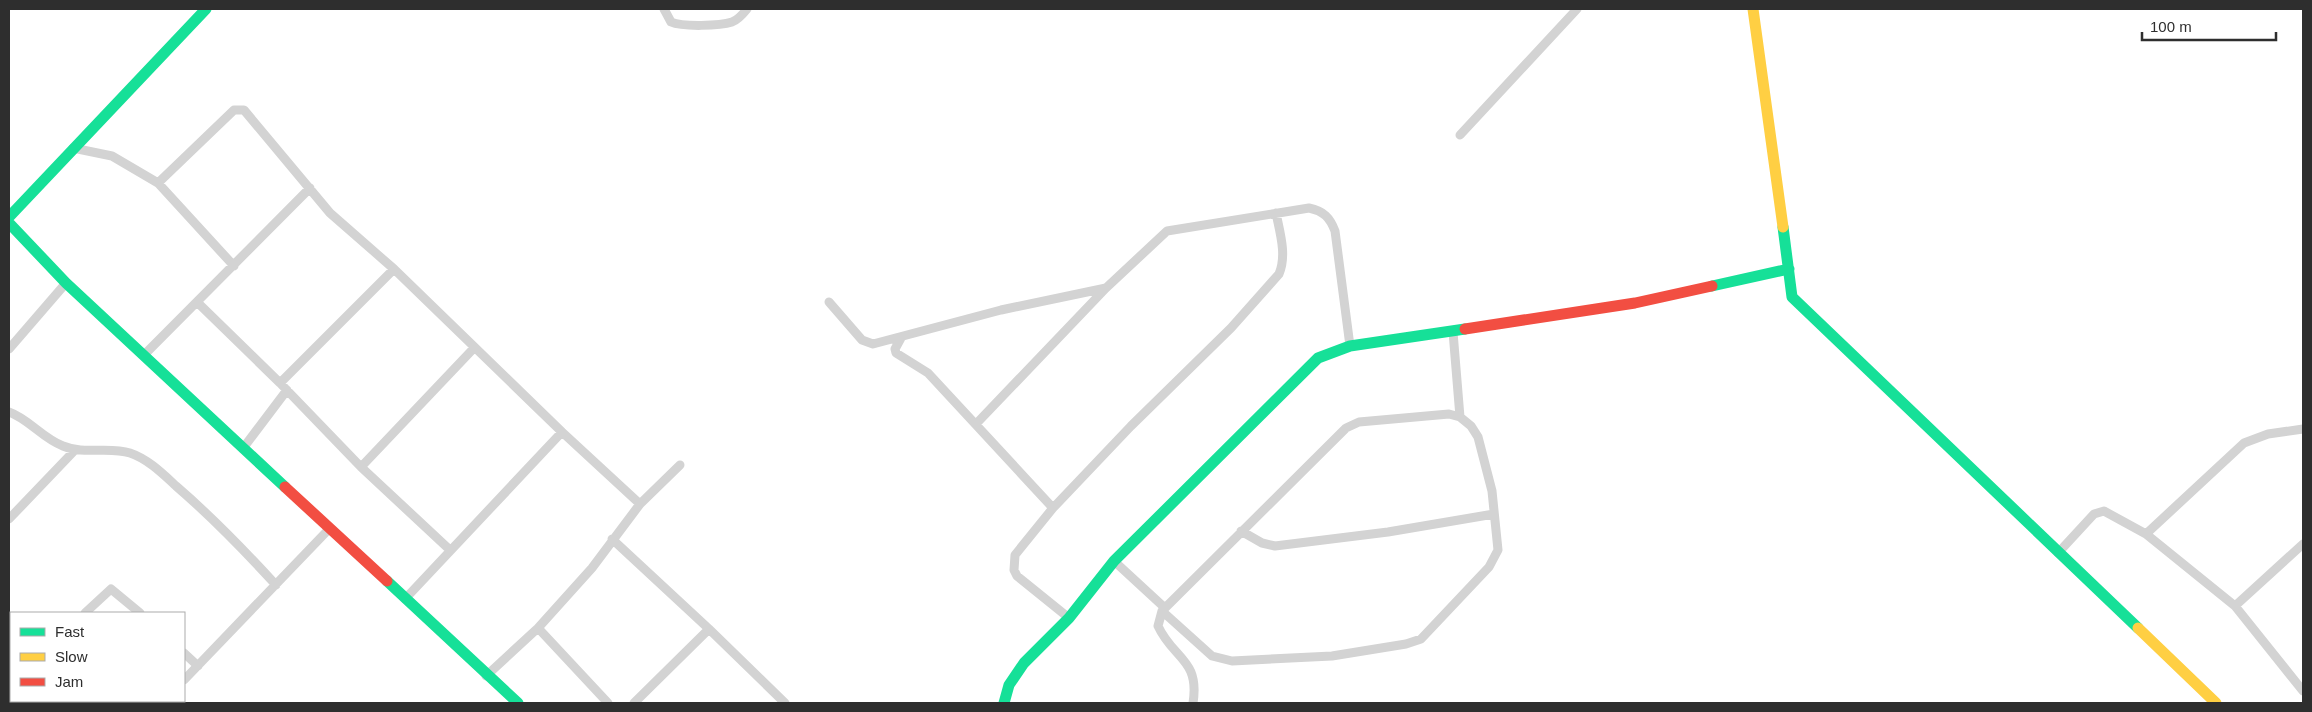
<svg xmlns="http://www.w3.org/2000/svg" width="2312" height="712" viewBox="0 0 2312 712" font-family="Arial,sans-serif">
<rect width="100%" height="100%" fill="#fff"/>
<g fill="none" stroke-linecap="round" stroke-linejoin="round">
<path stroke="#d3d3d3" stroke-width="9" d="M 664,9 L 671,22 C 682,27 720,26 732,22 C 738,20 743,14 747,9
M 1460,135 L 1577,9
M 73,148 L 112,156 L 158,183 L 234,266
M 158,183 L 234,110 L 244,110 L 330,213 L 394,269 L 562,432 L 640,504
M 197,302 L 280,383 L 361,467 L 450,550
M 829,302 L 862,340 L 873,344 L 1001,310 L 1106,288
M 1453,332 L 1460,417
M 901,338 L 895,349 L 896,353 L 928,373 L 1053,508
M 9,349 L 66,283
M 145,354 L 310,188
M 280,383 L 394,269
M 9,412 C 29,419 42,438 63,446 C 84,455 109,446 130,453 C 148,459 163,474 176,486 C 212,517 244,550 276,585
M 976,424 L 1106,288 L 1167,231 L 1309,208 C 1324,211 1330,218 1335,231 L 1350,346
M 244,447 L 287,390
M 361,467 L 474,348
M 9,519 L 75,450
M 1241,531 L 1262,543 L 1275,546 L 1388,532 L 1494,514
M 2146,534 L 2244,443 L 2268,434 L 2303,429
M 612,539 L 709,629 L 785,703
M 2058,553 L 2094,514 L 2104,511 L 2146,534 L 2235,606 L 2303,691
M 1114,561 L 1165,608 L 1162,611 L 1158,626 C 1173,659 1200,659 1193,703
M 405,599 L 562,432
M 2235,606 L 2303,544
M 1162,611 L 1212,656 L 1232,661 L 1332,656 L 1406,644 L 1421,639 L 1489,567 L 1498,550 L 1492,491 L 1478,437 L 1471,426 L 1460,417 L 1449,414 L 1359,422 L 1346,428 L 1165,608
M 85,613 L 111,589 L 140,613
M 1069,618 L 1017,576 L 1014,570 L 1015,555 L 1053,508 L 1131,426 L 1231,328 L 1279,274 C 1287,255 1280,233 1276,213
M 538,628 L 608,703
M 184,653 L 198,666
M 9,660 L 11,663
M 486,676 L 538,628 L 592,568 L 640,504 L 680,465
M 184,680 L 330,528
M 9,694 L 11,691
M 161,703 L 164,701
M 634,703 L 709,629"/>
<path stroke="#16e098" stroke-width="11" d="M 9,217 L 206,9
M 9,223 L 66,283 L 285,487
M 1783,227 L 1792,297 L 2138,628
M 1712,286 L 1789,269
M 387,581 L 518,703
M 1004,703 L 1009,685 L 1024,663 L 1069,618 L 1114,561 L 1318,358 L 1350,346 L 1465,329"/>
<path stroke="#ffcf43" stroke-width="11" d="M 1753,9 L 1783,227
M 2138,628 L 2216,703"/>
<path stroke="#f24e42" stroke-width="11" d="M 1465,329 L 1635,303 L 1712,286
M 285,487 L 387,581"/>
</g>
<rect width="2312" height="712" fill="none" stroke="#2e2e2e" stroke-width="20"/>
<rect x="10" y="612" width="175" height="90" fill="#ffffff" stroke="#ababab"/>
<rect x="20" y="628" width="25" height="8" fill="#16e098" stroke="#ababab"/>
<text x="55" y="637" font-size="15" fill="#2e2e2e">Fast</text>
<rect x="20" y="653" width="25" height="8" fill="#ffcf43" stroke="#ababab"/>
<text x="55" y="662" font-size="15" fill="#2e2e2e">Slow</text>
<rect x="20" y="678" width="25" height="8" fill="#f24e42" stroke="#ababab"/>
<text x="55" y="687" font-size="15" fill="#2e2e2e">Jam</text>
<path d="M2142 32v8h134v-8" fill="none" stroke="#2e2e2e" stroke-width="2.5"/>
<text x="2150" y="32" font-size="15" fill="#2e2e2e" stroke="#ffffff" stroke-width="4" paint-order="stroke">100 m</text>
</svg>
